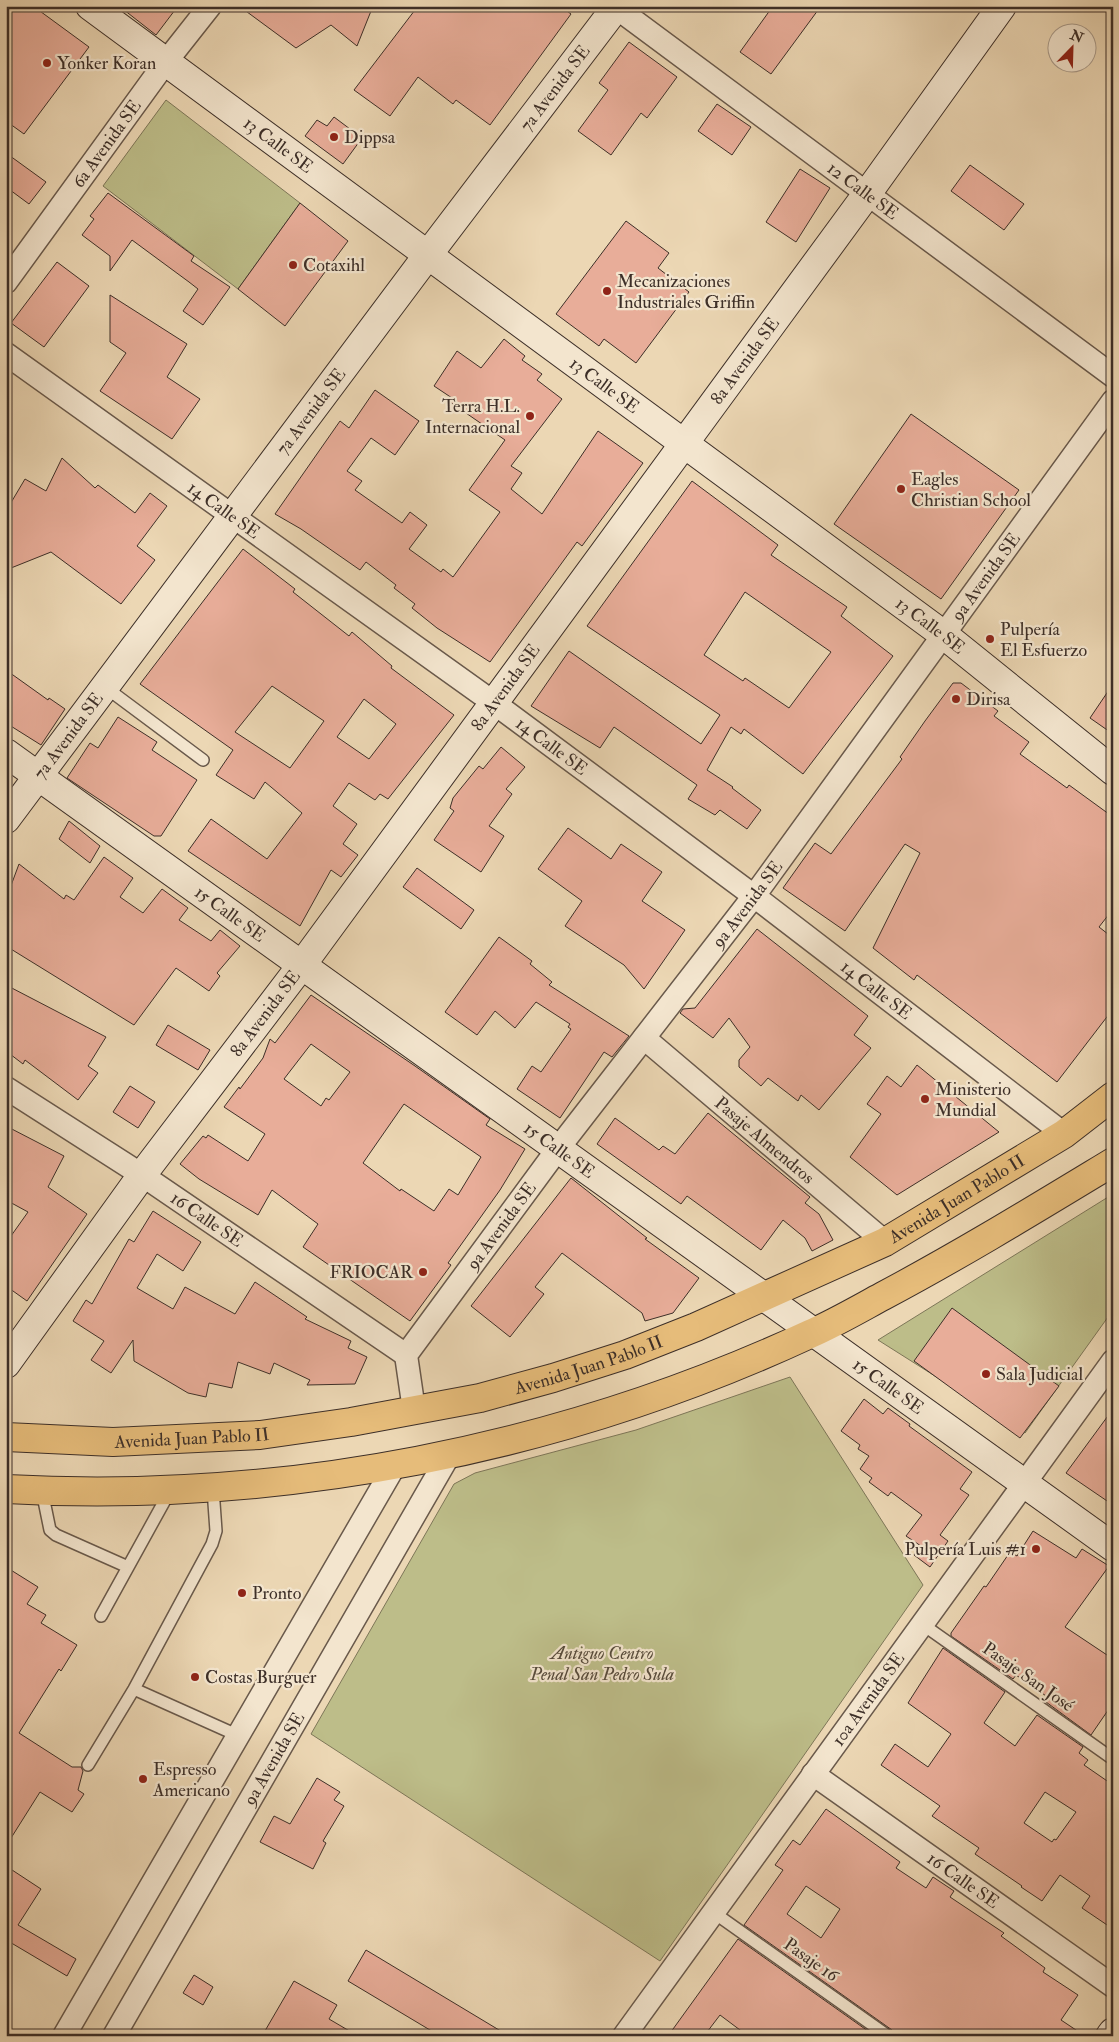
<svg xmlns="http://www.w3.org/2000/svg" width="1119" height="2042" viewBox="0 0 1119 2042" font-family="'IM FELL Double Pica',serif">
<rect width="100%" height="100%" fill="#ecd7b4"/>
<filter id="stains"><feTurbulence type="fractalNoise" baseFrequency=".004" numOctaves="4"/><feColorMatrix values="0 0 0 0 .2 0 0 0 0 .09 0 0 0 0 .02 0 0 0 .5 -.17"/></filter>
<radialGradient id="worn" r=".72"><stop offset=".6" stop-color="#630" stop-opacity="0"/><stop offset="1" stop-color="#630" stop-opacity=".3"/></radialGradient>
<path fill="#bdbd89" stroke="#7d7658" d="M 166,100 L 300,203 L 238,289 L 103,186 Z
M 1113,1194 L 1113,1310 L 1025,1433 L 878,1340 Z
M 790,1377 L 923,1585 L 660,1961 L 311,1734 L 454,1484 L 475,1473 L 636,1430 Z"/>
<path fill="#e8ad99" stroke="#3d2f28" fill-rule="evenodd" d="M 6,6 L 33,6 L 89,47 L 24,134 L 6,121 Z
M 119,6 L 178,6 L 156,35 Z
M 239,6 L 373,6 L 357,46 L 331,25 L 296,48 Z
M 418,6 L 560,6 L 571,14 L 490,125 L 456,100 L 453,104 L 418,77 L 390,116 L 354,90 Z
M 773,6 L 821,6 L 771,74 L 740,52 Z
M 629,42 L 677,77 L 647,118 L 641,113 L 611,155 L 578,131 L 608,90 L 599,83 Z
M 717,104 L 751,127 L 732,155 L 698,131 Z
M 334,117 L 362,138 L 343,164 L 305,136 L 317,120 L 327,126 Z
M 6,153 L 46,182 L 29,204 L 6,187 Z
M 970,165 L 1024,204 L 1004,230 L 951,191 Z
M 800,169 L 830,188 L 796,242 L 766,222 Z
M 108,193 L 194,256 L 191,261 L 230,287 L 203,325 L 183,311 L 198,289 L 189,282 L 132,240 L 110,271 L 110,256 L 82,235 L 94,219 L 90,216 Z
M 300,203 L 348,241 L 285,326 L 238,289 Z
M 626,221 L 669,253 L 658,268 L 689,292 L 636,363 L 604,339 L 599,346 L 556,314 Z
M 57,262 L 89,286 L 44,347 L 11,323 Z
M 110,295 L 187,344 L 167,377 L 200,399 L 172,439 L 100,391 L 126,353 L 110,342 Z
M 504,339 L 525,356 L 522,360 L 542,374 L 537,380 L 562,399 L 511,466 L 522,473 L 511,489 L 542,514 L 598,431 L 643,463 L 582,546 L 577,542 L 490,662 L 437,628 L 412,608 L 415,604 L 394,588 L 396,585 L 366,562 L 360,570 L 301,529 L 275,514 L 340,421 L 349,428 L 375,390 L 419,421 L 395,455 L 371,438 L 347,471 L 362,481 L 355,490 L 402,523 L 410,512 L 427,525 L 409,549 L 441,572 L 443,569 L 453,577 L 500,512 L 469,490 L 505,440 L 450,402 L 452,398 L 434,386 L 457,351 L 481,368 Z
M 911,414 L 1019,490 L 941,599 L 834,524 Z
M 62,458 L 95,488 L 98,485 L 135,513 L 150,493 L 167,506 L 137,546 L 155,560 L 121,604 L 51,552 L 6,570 L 6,511 L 25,479 L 46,491 Z
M 692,481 L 778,545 L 771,555 L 847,607 L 841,616 L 893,656 L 803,774 L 744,729 L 741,734 L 731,727 L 707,770 L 733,787 L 732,788 L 761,810 L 747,829 L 720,810 L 715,815 L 688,799 L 697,785 L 614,727 L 600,748 L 531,706 L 569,651 L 701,744 L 720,715 L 587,626 ZM 745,592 L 831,652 L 789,708 L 745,678 L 743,681 L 704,655 Z
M 243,549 L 295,589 L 293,592 L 349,636 L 352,632 L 392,666 L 391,668 L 454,715 L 388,799 L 380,794 L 375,800 L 349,783 L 333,806 L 357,824 L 343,844 L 358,855 L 341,877 L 331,870 L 300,926 L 188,851 L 211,819 L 267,859 L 302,813 L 265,782 L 254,799 L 216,775 L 233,750 L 140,684 ZM 272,686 L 324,721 L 290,768 L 235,732 ZM 364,699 L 396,724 L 369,759 L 337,737 Z
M 6,670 L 48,700 L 49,698 L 65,709 L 41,745 L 6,723 Z
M 953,683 L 961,683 L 998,711 L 994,716 L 1029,742 L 1020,754 L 1067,788 L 1069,785 L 1113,817 L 1113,909 L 1099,927 L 1113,938 L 1113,1009 L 1057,1082 L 917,975 L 914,980 L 873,948 L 920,853 L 905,844 L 845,931 L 783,888 L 815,843 L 831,854 L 902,759 L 900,757 L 925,721 Z
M 1113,684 L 1113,734 L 1090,718 Z
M 118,717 L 157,742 L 152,750 L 197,780 L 161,836 L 154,836 L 67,778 L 90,743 L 98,748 Z
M 501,747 L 525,767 L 506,789 L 512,794 L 489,826 L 504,836 L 481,872 L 434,840 L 454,811 L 450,808 L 453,798 L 479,766 L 483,769 Z
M 69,821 L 100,846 L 90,863 L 59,839 Z
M 568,828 L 611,859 L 621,844 L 662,872 L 642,901 L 685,930 L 644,989 L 624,965 L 565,926 L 582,901 L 538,869 Z
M 104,857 L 133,878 L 120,897 L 143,913 L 162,889 L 188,908 L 179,920 L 211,941 L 220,930 L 240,946 L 217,973 L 220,976 L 209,991 L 176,968 L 134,1025 L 6,946 L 6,899 L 19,864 L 64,899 L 66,895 L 74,900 Z
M 417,868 L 474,910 L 461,929 L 403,887 Z
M 757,929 L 868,1016 L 854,1035 L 871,1048 L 819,1110 L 801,1095 L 798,1101 L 768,1078 L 761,1086 L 739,1067 L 739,1060 L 750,1047 L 729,1018 L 713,1038 L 680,1013 L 683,1009 L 695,1008 Z
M 499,937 L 532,961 L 530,964 L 552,982 L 549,985 L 629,1036 L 612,1057 L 604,1052 L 560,1118 L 517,1089 L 532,1066 L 541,1072 L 571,1029 L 568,1027 L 570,1024 L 536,1002 L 515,1028 L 495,1011 L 477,1035 L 445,1012 Z
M 6,985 L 106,1037 L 88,1066 L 98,1073 L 78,1100 L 25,1060 L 23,1064 L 6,1051 Z
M 311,995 L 415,1066 L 490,1119 L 486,1125 L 525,1149 L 500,1190 L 448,1263 L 451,1265 L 410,1321 L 303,1247 L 318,1224 L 272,1190 L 258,1215 L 199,1179 L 180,1164 L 203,1136 L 206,1138 L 208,1135 L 248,1161 L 265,1134 L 224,1107 L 239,1087 L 240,1089 L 263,1058 L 270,1039 L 275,1043 ZM 311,1044 L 350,1072 L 329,1100 L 326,1098 L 321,1106 L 284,1079 ZM 404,1104 L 481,1157 L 458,1195 L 449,1189 L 434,1211 L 401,1189 L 400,1191 L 363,1163 Z
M 168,1025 L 210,1050 L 198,1070 L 156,1045 Z
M 917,1065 L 999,1132 L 897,1195 L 850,1157 L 881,1114 L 867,1104 L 887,1076 L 901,1087 Z
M 130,1086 L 155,1102 L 138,1128 L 113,1112 Z
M 708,1113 L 810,1197 L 805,1203 L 819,1214 L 833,1240 L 812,1251 L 805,1238 L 783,1220 L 761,1250 L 687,1196 L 681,1204 L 597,1144 L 615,1118 L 659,1150 L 663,1146 L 675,1154 Z
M 6,1126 L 64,1156 L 48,1187 L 87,1214 L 27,1301 L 6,1286 L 6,1243 L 28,1212 L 6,1200 Z
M 571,1178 L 647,1238 L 645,1239 L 699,1278 L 673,1313 L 645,1321 L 642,1313 L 562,1253 L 535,1287 L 544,1294 L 510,1337 L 471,1306 Z
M 153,1211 L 201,1242 L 183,1271 L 157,1254 L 137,1288 L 173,1309 L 185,1287 L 235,1314 L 255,1282 L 307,1317 L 305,1319 L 351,1341 L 348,1348 L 367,1357 L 355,1384 L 307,1385 L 310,1380 L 274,1363 L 270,1374 L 238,1362 L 232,1388 L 209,1383 L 206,1397 L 188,1393 L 134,1361 L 133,1340 L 111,1373 L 91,1360 L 104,1341 L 73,1321 L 86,1300 L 92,1304 L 129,1239 L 134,1242 Z
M 952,1308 L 1059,1386 L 1020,1438 L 914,1361 Z
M 864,1399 L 883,1414 L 888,1408 L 910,1424 L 909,1426 L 972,1472 L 960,1489 L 969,1495 L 940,1535 L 948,1541 L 930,1567 L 914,1555 L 921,1546 L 906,1536 L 922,1515 L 891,1492 L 888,1496 L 869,1482 L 872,1478 L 860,1469 L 869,1456 L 858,1449 L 860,1445 L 841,1431 Z
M 1113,1409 L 1113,1505 L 1066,1473 Z
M 1033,1531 L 1076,1558 L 1082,1549 L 1109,1566 L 1065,1627 L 1113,1659 L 1113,1703 L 1091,1735 L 1046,1702 L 1049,1698 L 1016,1675 L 1013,1679 L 951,1636 L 951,1633 L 984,1586 L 986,1587 L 1010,1552 L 1017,1556 Z
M 6,1567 L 38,1587 L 27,1604 L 46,1615 L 41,1623 L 77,1645 L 61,1671 L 59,1669 L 19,1733 L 72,1767 L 81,1767 L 83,1771 L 78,1790 L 84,1794 L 72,1812 L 40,1792 L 6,1846 Z
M 943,1648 L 1005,1692 L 984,1723 L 1015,1746 L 1037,1715 L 1083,1747 L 1079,1753 L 1088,1760 L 1084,1765 L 1113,1785 L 1113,1929 L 1082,1908 L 1090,1896 L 1060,1875 L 1042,1901 L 1021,1887 L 1022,1886 L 975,1854 L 979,1848 L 932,1816 L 940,1806 L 881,1765 L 895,1744 L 928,1767 L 951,1734 L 908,1703 ZM 1045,1792 L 1076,1812 L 1056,1840 L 1054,1839 L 1052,1842 L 1024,1823 Z
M 317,1778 L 340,1792 L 334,1800 L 344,1806 L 323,1841 L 326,1843 L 313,1869 L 260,1842 L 274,1816 L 290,1824 Z
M 826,1809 L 900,1862 L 896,1868 L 926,1888 L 933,1877 L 954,1891 L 950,1897 L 1004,1933 L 1001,1936 L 1045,1968 L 1043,1972 L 1078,1995 L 1061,2020 L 1085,2036 L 895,2036 L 892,2030 L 744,1925 L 783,1870 L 775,1865 L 793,1840 L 800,1845 ZM 806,1886 L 840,1909 L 821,1938 L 787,1914 Z
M 6,1866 L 41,1889 L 18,1925 L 76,1959 L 67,1976 L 8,1941 L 6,1944 Z
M 738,1939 L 875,2036 L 748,2036 L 720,2015 L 704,2036 L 668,2036 Z
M 366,1950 L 509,2036 L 440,2036 L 348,1981 Z
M 194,1975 L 213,1987 L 203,2005 L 183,1993 Z
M 294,1981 L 337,2005 L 329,2019 L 358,2036 L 262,2036 Z"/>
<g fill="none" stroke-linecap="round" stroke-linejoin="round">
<g stroke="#69594b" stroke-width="14">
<path id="lane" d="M 105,687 L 203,760
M 42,1491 L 50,1530 L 56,1535 L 128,1567
M 101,1616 L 170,1491
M 922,1624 L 1113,1759
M 134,1689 L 239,1736
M 88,1765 L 134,1689 L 212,1544 L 216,1531 L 213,1489
M 713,1912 L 888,2036"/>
</g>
<g stroke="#69594b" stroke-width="25">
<g id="street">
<path id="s1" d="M 614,6 L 1113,376"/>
<path id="s2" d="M 6,282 L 165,63 L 210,6"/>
<path id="s3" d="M 6,354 L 494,703 L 754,896 L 1064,1134"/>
<path id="s4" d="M 644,1038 L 885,1242"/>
<path id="s5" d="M 6,1088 L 142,1175 L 406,1355"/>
<path id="s6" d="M 414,1410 L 406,1355 L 557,1150 L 754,896 L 1113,401"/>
<path id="s7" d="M 813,1774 L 1113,1986"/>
<path d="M 64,2036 L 395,1465"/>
<path id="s8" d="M 114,2036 L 449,1455"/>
<path id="s9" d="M 624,2036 L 1113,1361"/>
</g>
</g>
<g stroke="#3d2f28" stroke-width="30">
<g id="secondary">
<path id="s10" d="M 90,6 L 944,635 L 1113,771"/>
<path id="s11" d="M 6,753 L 1113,1547"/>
<path id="s12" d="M 6,819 L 427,256 L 617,6"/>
<path id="s13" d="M 6,1364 L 142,1175 L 301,966 L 867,194 L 1002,6"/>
<path d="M 1110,2036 L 1113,2032"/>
</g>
</g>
<g stroke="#3d2f28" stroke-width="30">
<g id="highway">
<path id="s14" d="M 6,1437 L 113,1442 L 260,1435 L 351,1422 L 480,1398 L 553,1378 L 625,1355 L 696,1327 L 885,1242 L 1064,1134 L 1113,1096"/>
<path d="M 6,1489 C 282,1504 560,1450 810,1334 C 835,1323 859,1309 883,1296 C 962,1254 1037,1208 1113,1162"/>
</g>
</g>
<use href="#lane" stroke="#f3e5ce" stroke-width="11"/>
<use href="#street" stroke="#f3e5ce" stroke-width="22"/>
<use href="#secondary" stroke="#f3e5ce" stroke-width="28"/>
<use href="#highway" stroke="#e6bc7a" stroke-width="28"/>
</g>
<g fill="#8f2418" stroke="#f3e5ce" stroke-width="2">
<circle cx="47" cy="63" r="5"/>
<circle cx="334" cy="137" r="5"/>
<circle cx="293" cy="265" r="5"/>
<circle cx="607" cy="291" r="5"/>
<circle cx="530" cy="416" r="5"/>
<circle cx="901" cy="489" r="5"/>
<circle cx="990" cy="639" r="5"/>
<circle cx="956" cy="699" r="5"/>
<circle cx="925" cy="1099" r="5"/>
<circle cx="423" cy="1272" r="5"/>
<circle cx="986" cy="1374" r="5"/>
<circle cx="1036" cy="1549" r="5"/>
<circle cx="242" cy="1593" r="5"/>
<circle cx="195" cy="1677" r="5"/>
<circle cx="143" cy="1779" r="5"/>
</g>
<g text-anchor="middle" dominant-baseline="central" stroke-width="4.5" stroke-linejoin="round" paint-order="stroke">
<g font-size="18" fill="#3d2f28" stroke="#f3e5ce" text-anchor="start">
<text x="57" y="63">Yonker Koran</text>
<text x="344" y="137">Dippsa</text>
<text x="303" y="265">Cotaxihl</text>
<text x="617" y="281">Mecanizaciones<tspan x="617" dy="21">Industriales Griffin</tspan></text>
<text x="520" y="406" text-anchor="end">Terra H.L.<tspan x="520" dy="21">Internacional</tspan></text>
<text x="911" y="479">Eagles<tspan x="911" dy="21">Christian School</tspan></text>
<text x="1000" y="629">Pulpería<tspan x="1000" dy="21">El Esfuerzo</tspan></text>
<text x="966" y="699">Dirisa</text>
<text x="935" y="1089">Ministerio<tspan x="935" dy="21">Mundial</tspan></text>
<text x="413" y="1272" text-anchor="end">FRIOCAR</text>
<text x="996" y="1374">Sala Judicial</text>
<text x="1026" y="1549" text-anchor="end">Pulpería Luis #1</text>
<text x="252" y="1593">Pronto</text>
<text x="205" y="1677">Costas Burguer</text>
<text x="153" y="1769">Espresso<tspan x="153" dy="21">Americano</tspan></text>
</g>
<g font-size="18" fill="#3d2f28" stroke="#f3e5ce">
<text stroke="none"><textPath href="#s12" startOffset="914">7a Avenida SE</textPath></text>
<text stroke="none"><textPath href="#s2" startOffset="171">6a Avenida SE</textPath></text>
<text stroke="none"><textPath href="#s10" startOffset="234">13 Calle SE</textPath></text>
<text stroke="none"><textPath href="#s1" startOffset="310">12 Calle SE</textPath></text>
<text stroke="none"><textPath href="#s13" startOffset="1246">8a Avenida SE</textPath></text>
<text stroke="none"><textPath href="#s10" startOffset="639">13 Calle SE</textPath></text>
<text stroke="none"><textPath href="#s12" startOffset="509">7a Avenida SE</textPath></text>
<text stroke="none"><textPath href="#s3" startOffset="268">14 Calle SE</textPath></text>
<text stroke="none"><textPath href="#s6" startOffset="1026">9a Avenida SE</textPath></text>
<text stroke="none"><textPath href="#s10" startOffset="1044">13 Calle SE</textPath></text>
<text stroke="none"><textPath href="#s13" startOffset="841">8a Avenida SE</textPath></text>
<text stroke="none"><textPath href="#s12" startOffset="104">7a Avenida SE</textPath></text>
<text stroke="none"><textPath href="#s3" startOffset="672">14 Calle SE</textPath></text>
<text stroke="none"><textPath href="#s6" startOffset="621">9a Avenida SE</textPath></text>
<text stroke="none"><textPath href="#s11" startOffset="276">15 Calle SE</textPath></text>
<text stroke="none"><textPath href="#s3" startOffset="1078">14 Calle SE</textPath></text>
<text stroke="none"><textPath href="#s13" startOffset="436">8a Avenida SE</textPath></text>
<text stroke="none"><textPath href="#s4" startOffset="158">Pasaje Almendros</textPath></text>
<text stroke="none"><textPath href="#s11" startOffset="681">15 Calle SE</textPath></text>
<text stroke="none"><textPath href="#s14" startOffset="996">Avenida Juan Pablo II</textPath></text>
<text stroke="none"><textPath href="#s5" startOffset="240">16 Calle SE</textPath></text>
<text stroke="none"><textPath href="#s6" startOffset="216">9a Avenida SE</textPath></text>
<text stroke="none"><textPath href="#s14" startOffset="591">Avenida Juan Pablo II</textPath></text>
<text stroke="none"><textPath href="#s11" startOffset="1086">15 Calle SE</textPath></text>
<text stroke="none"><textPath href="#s14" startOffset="186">Avenida Juan Pablo II</textPath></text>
<text transform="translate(1028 1677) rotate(35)">Pasaje San José</text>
<text stroke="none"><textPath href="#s9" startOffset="416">10a Avenida SE</textPath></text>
<text stroke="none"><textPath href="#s8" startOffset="320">9a Avenida SE</textPath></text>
<text stroke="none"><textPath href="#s7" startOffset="184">16 Calle SE</textPath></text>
<text transform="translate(811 1960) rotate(35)">Pasaje 16</text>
</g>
<g font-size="18" font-style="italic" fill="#574b3b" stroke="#f3e5ce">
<text x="602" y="1653">Antiguo Centro<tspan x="602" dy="21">Penal San Pedro Sula</tspan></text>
</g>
</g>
<rect width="1119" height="2042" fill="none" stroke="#ecd7b4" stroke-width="25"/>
<rect x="8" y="8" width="1104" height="2027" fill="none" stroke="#3d2f28" stroke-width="2.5"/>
<rect x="12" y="12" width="1094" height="2017" fill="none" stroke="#3d2f28"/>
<g transform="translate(1072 48) rotate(23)"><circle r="24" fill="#f3e5ce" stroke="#aa9c8c"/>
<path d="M0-4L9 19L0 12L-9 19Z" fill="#8f2418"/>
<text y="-8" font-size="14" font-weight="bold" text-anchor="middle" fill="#3d2f28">N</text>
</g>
<rect width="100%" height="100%" filter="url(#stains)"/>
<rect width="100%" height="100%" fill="url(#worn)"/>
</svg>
